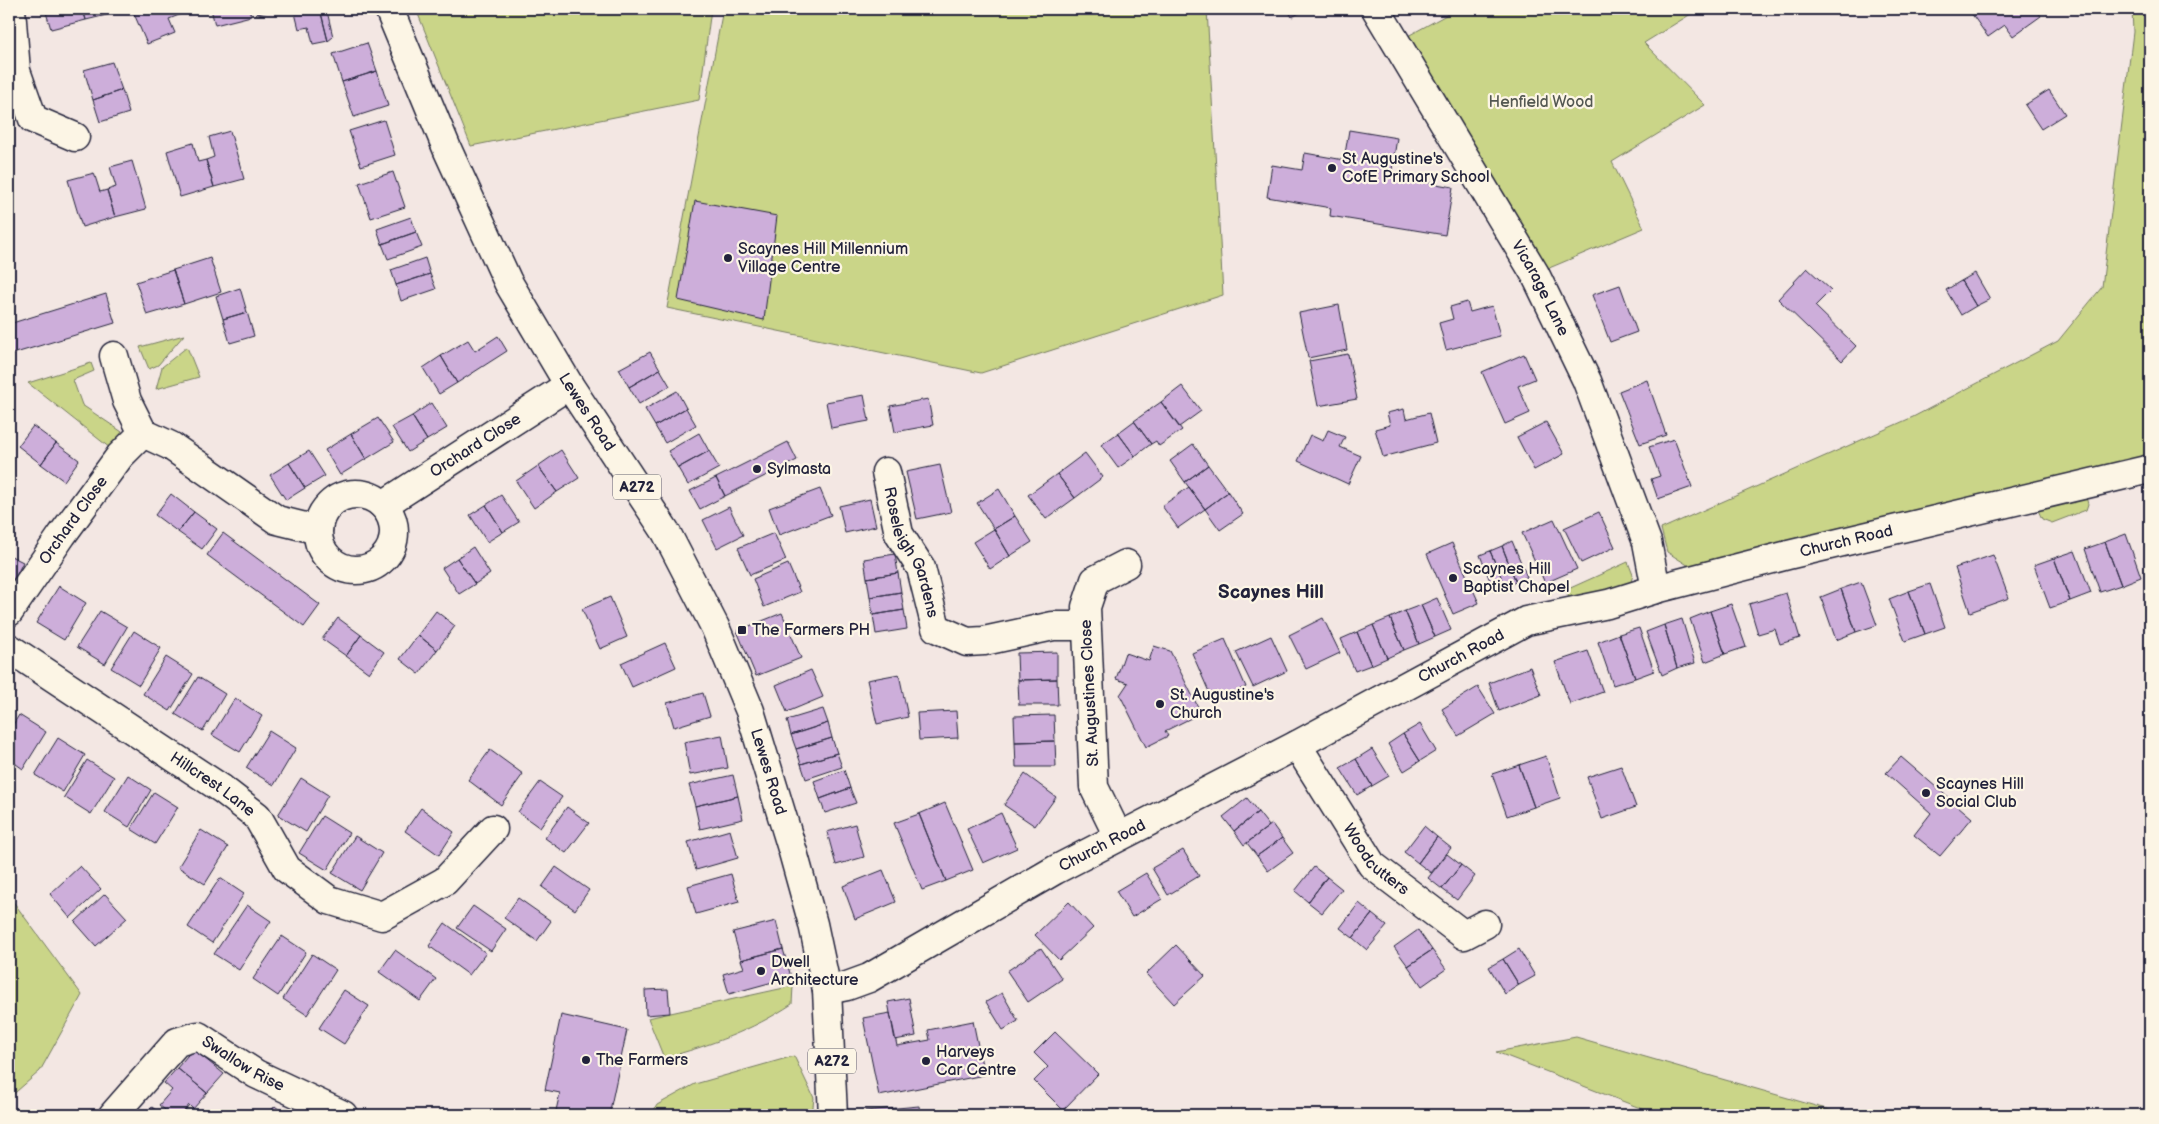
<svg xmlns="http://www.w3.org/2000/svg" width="2159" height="1124" viewBox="0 0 2159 1124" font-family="'Balsamiq Sans',sans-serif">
<rect width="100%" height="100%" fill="#f3e7e3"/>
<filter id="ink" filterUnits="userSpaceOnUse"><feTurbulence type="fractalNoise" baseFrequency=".02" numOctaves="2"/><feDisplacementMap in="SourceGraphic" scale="10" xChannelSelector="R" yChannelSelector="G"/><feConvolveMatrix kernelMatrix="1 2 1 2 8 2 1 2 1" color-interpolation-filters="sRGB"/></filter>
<g filter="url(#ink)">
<path fill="#cad588" stroke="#767c62" d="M 416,9 L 711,9 L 699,100 L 471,146 Z
M 723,9 L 1207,9 L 1223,295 L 981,373 L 667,308 Z
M 1457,9 L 1699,9 L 1644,43 L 1705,105 L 1612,162 L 1644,228 L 1535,274 L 1397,42 Z
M 2132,9 L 2150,9 L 2150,469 L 1705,576 L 1667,552 L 1661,529 L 1913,417 L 2058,341 L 2102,287 L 2133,32 Z
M 184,335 L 158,365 L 149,369 L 140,347 Z
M 187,347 L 199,377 L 156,389 L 162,367 Z
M 91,363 L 94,371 L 73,380 L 82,405 L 134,440 L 120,456 L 28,383 Z
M 2085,494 L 2088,504 L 2086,510 L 2052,523 L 2042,519 L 2038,510 Z
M 1628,562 L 1633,575 L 1630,585 L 1574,612 L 1566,590 Z
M 9,896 L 82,995 L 40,1071 L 9,1098 Z
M 793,986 L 792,1004 C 751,1031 711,1045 664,1058 L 648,1018 Z
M 1576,1037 L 1833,1111 L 1841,1115 L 1658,1115 L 1496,1052 Z
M 794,1056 L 814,1098 L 812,1115 L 651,1115 L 657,1105 L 695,1084 Z"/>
<path fill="#cdaeda" stroke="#22223b" d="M 45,9 L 83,9 L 86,20 L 51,29 Z
M 83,9 L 118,9 L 119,12 L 86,20 Z
M 132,9 L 182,9 L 184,13 L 169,19 L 175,33 L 147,44 Z
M 211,9 L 249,9 L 251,16 L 215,25 Z
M 256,9 L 276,9 L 258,14 Z
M 294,9 L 320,9 L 328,41 L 313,44 L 309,27 L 299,29 Z
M 320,9 L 338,9 L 327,11 L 333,37 L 328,41 Z
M 1287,9 L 1307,9 L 1292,17 Z
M 1971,9 L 2036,9 L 2041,16 L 2013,36 L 2005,25 L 1988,37 L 1969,10 Z
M 367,43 L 377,71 L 342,82 L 333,54 Z
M 112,62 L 122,90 L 93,100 L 84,70 Z
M 377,71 L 388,106 L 354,117 L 342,82 Z
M 122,90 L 129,113 L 100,122 L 93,100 Z
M 2049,90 L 2065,114 L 2041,129 L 2025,105 Z
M 384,120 L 395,155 L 361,166 L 349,131 Z
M 1349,130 L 1397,138 L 1391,176 L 1453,187 L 1445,235 L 1330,216 L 1331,208 L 1267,197 L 1272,165 L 1302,170 L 1305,153 L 1344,160 Z
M 230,131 L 244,179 L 214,187 L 206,160 L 214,157 L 209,137 Z
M 193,143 L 198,162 L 206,160 L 214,187 L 180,197 L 167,151 Z
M 132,161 L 146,209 L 115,217 L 107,190 L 116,187 L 110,167 Z
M 393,172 L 405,207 L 371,218 L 359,183 Z
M 94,173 L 100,192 L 107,190 L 115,217 L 82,227 L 68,180 Z
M 695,201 L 777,216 L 764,320 L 678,300 Z
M 411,217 L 416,232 L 382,244 L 377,229 Z
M 416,232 L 422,247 L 388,259 L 382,244 Z
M 210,258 L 221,292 L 184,304 L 173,270 Z
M 425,258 L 430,274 L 396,285 L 391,270 Z
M 1807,268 L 1831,290 L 1815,306 L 1856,346 L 1842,361 L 1778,299 Z
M 173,270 L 184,304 L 147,315 L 136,282 Z
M 1975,273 L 1990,299 L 1976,306 L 1961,281 Z
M 430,274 L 436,289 L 401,301 L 396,285 Z
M 1961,281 L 1976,306 L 1961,315 L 1946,290 Z
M 1620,285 L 1637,332 L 1610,342 L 1592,295 Z
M 240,288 L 247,312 L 223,319 L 216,296 Z
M 106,294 L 115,323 L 9,355 L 9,324 Z
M 1467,302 L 1470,312 L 1492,306 L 1500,336 L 1446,350 L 1439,323 L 1453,319 L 1450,307 Z
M 1339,305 L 1347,350 L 1308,358 L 1299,313 Z
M 247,312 L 254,336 L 230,343 L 223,319 Z
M 498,336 L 507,351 L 457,383 L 441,356 L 468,340 L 475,351 Z
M 650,352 L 660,369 L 629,387 L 619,369 Z
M 1348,354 L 1357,399 L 1318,406 L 1309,361 Z
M 1524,354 L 1535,379 L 1518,386 L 1530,413 L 1505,424 L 1482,372 Z
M 441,356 L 457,383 L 439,394 L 423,368 Z
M 660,369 L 670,386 L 639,404 L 629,387 Z
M 1647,380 L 1666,435 L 1640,444 L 1619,391 Z
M 1182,386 L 1201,411 L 1179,427 L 1161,402 Z
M 677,391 L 686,408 L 655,426 L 645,409 Z
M 864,395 L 869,421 L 831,428 L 826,402 Z
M 928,399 L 933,425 L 895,432 L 890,406 Z
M 1161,402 L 1182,430 L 1159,446 L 1156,441 L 1151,444 L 1134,421 Z
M 431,403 L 447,428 L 427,440 L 412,416 Z
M 686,408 L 696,425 L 665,443 L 655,426 Z
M 1404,409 L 1406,419 L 1429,413 L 1436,443 L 1383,457 L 1375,429 L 1390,425 L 1387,413 Z
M 412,416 L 427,440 L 408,452 L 392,427 Z
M 378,418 L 394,442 L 366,459 L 351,434 Z
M 1134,421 L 1151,444 L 1135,456 L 1118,433 Z
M 1546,422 L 1564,454 L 1534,470 L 1517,437 Z
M 33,426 L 56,443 L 41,464 L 18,446 Z
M 1328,430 L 1345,437 L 1340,447 L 1361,456 L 1348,484 L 1298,461 L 1310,435 L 1323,441 Z
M 699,433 L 709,451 L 678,468 L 668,451 Z
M 1118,433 L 1135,456 L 1118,468 L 1101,445 Z
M 351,434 L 366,459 L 340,475 L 325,450 Z
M 1674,439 L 1692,487 L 1658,499 L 1651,479 L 1660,476 L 1649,447 Z
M 788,442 L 797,460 L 725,496 L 716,478 Z
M 56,443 L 79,460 L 64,481 L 41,464 Z
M 1193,444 L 1208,465 L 1185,482 L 1170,461 Z
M 561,450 L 579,478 L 557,492 L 538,466 Z
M 309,451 L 325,476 L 305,488 L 289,463 Z
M 709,451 L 719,468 L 688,485 L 678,468 Z
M 1085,453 L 1103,477 L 1075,498 L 1057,474 Z
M 289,463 L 305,488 L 286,500 L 270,475 Z
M 940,465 L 951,512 L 917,519 L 906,472 Z
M 1208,465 L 1228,492 L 1205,509 L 1185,482 Z
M 538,466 L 557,492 L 534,508 L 516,481 Z
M 1057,474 L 1075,498 L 1046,519 L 1028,495 Z
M 716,478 L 725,496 L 700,509 L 690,491 Z
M 1189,487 L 1205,509 L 1178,528 L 1162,506 Z
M 820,489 L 831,515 L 779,535 L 769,508 Z
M 999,489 L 1015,516 L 994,529 L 977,503 Z
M 1228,492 L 1243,514 L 1220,530 L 1205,509 Z
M 171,494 L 194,512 L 178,532 L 155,515 Z
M 501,495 L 519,522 L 503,532 L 486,505 Z
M 870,499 L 876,526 L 845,533 L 839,506 Z
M 486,505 L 503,532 L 487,542 L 470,515 Z
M 729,507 L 743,535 L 717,548 L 703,520 Z
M 194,512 L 217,529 L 202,549 L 178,532 Z
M 1599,512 L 1615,547 L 1581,563 L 1564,528 Z
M 1015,516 L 1032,542 L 1010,556 L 994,529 Z
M 1554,519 L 1577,569 L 1545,583 L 1522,533 Z
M 994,529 L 1010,556 L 990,569 L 973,542 Z
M 223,533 L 320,605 L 304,627 L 207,555 Z
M 774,533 L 786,560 L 750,575 L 738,548 Z
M 2126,534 L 2141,577 L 2121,585 L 2105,542 Z
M 1512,541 L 1527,577 L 1516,582 L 1502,546 Z
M 2105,542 L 2121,585 L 2100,592 L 2085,549 Z
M 1452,543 L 1479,603 L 1453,614 L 1427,554 Z
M 1502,546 L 1516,582 L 1505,586 L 1490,551 Z
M 473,547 L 490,574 L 475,584 L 457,558 Z
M 1490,551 L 1505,586 L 1494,591 L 1480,555 Z
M 2075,551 L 2091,593 L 2070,601 L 2054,558 Z
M 895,554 L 898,573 L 867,578 L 864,559 Z
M 9,555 L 23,562 L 9,590 Z
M 1993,555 L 2009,598 L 1970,612 L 1955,568 Z
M 457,558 L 475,584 L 459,594 L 442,568 Z
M 2054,558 L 2070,601 L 2050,608 L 2034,565 Z
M 788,564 L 800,592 L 764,607 L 753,579 Z
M 898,573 L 901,592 L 870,597 L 867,578 Z
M 1861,582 L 1877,625 L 1856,632 L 1841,589 Z
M 1930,584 L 1945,627 L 1925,634 L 1909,591 Z
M 59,586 L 86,603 L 64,640 L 36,623 Z
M 1841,589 L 1856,632 L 1836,640 L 1821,597 Z
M 1909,591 L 1925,634 L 1905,641 L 1889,599 Z
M 901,592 L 904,610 L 873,615 L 870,597 Z
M 1786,593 L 1800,638 L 1780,644 L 1775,629 L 1758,634 L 1749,604 Z
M 610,597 L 627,637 L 600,649 L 582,609 Z
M 1437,598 L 1451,630 L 1435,637 L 1421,605 Z
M 1731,604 L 1746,647 L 1725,654 L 1710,611 Z
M 1421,605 L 1435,637 L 1419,644 L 1405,611 Z
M 904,610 L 907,629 L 876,634 L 873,615 Z
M 100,611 L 127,627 L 105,664 L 77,647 Z
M 436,611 L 455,626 L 437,650 L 418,635 Z
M 1405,611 L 1419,644 L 1404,650 L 1390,618 Z
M 1710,611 L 1725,654 L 1705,662 L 1690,619 Z
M 782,613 L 801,658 L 756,676 L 737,631 Z
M 338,618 L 361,635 L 346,656 L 322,639 Z
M 1323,618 L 1340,653 L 1306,669 L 1289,635 Z
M 1390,618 L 1404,650 L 1387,658 L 1373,625 Z
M 1682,619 L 1695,663 L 1677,668 L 1664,625 Z
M 1373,625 L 1387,658 L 1371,665 L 1357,632 Z
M 1664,625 L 1677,668 L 1662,675 L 1646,632 Z
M 1639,628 L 1654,671 L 1635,678 L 1619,634 Z
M 134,631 L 161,648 L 139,685 L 111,668 Z
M 1357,632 L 1371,665 L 1355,671 L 1341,639 Z
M 1619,634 L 1635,678 L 1613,685 L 1598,642 Z
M 361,635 L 384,652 L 369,673 L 346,656 Z
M 418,635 L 437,650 L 419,674 L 400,659 Z
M 1271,636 L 1287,671 L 1253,687 L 1236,652 Z
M 1225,639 L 1246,687 L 1213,701 L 1192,653 Z
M 665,643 L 676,667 L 632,687 L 621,663 Z
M 1154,646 L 1170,651 L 1201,713 L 1165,731 L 1168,736 L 1146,747 L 1120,695 L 1128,683 L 1116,679 L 1125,653 L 1149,661 Z
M 1588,651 L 1603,692 L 1570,704 L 1555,662 Z
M 1057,652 L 1057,679 L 1018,680 L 1017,653 Z
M 166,657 L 193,674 L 170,711 L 143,694 Z
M 1530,667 L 1541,695 L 1499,711 L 1489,683 Z
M 811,670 L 823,697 L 787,712 L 776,685 Z
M 899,674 L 908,717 L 877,724 L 867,680 Z
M 198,677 L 225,694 L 203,731 L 175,714 Z
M 1057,679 L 1058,705 L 1019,705 L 1018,680 Z
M 1478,687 L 1495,714 L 1458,736 L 1442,709 Z
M 703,693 L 710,716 L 674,727 L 667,703 Z
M 235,698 L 262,716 L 240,752 L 212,735 Z
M 823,709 L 828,723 L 791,735 L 787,720 Z
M 956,711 L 958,738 L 919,740 L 917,713 Z
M 19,715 L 46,732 L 23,769 L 9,759 L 9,731 Z
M 1054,715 L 1055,741 L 1015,742 L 1014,716 Z
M 828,723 L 832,738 L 796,749 L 791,735 Z
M 1420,724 L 1436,751 L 1420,761 L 1403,734 Z
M 269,731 L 296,748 L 274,785 L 246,768 Z
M 1403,734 L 1420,761 L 1404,771 L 1388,744 Z
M 722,735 L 728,768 L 690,775 L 684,742 Z
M 58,738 L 85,755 L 63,792 L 35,775 Z
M 832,738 L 837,753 L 801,764 L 796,749 Z
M 1055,741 L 1056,767 L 1016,767 L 1015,742 Z
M 1372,749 L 1389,776 L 1372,786 L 1356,759 Z
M 490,750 L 523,774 L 501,805 L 468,780 Z
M 837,753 L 842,767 L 806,779 L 801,764 Z
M 1546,756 L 1560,798 L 1534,807 L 1519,765 Z
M 1901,757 L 1972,818 L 1940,856 L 1914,835 L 1931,813 L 1886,773 Z
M 1356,759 L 1372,786 L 1357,795 L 1340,768 Z
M 87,760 L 114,777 L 91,814 L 64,797 Z
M 1519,765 L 1534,807 L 1507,816 L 1492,774 Z
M 1621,766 L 1636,807 L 1602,819 L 1587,777 Z
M 844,770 L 850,788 L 820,799 L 814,781 Z
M 1025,774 L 1056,797 L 1035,826 L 1004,805 Z
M 128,775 L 151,790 L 129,827 L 105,812 Z
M 733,775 L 738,796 L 695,806 L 689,785 Z
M 301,778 L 328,795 L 306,832 L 278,815 Z
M 540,782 L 562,797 L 540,828 L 518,812 Z
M 850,788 L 856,803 L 825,813 L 820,799 Z
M 154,792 L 178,807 L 155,844 L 131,829 Z
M 738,796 L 743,819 L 700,829 L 695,806 Z
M 1247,798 L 1258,812 L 1234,831 L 1223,817 Z
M 945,803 L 973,870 L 946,881 L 919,814 Z
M 567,807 L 589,823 L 566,853 L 545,838 Z
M 421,808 L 454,832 L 439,855 L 405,831 Z
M 1258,812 L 1269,826 L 1244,845 L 1234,831 Z
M 1001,813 L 1017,848 L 983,863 L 967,829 Z
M 919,814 L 946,881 L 922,890 L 894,823 Z
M 322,816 L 349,833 L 327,870 L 299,853 Z
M 855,824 L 864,857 L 836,865 L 827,832 Z
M 1272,824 L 1282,838 L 1257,856 L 1247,843 Z
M 1424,826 L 1437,837 L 1418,863 L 1404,852 Z
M 201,830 L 228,847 L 205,884 L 178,867 Z
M 730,830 L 738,858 L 696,870 L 688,842 Z
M 355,836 L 382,853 L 360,890 L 332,873 Z
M 1437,837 L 1451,848 L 1431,873 L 1418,863 Z
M 1282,838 L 1293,853 L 1268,871 L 1257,856 Z
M 1183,850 L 1199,876 L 1168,895 L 1152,868 Z
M 1447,854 L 1461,865 L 1442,889 L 1428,878 Z
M 1461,865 L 1475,876 L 1457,900 L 1442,889 Z
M 80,866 L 101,889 L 70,918 L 50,894 Z
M 556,867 L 589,890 L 575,910 L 542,887 Z
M 1314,867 L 1327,877 L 1308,902 L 1295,891 Z
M 883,870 L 896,902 L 855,919 L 843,886 Z
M 1146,873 L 1162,899 L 1132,917 L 1116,891 Z
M 731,874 L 739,902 L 696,914 L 688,886 Z
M 1327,877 L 1342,889 L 1322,913 L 1308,902 Z
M 220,878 L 244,894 L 212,943 L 188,927 Z
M 105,894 L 127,918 L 96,946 L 75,922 Z
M 518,898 L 551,921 L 537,941 L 504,918 Z
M 1069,902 L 1093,928 L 1059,960 L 1035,935 Z
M 1359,903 L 1372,914 L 1353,938 L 1340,928 Z
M 247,905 L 271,921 L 239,970 L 214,954 Z
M 473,906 L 506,929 L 491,951 L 457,928 Z
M 1372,914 L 1387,926 L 1367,950 L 1353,938 Z
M 776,921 L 783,949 L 741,960 L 733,932 Z
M 445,923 L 486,953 L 469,975 L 429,946 Z
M 1418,930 L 1432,950 L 1408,966 L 1394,947 Z
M 282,936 L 306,952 L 278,996 L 253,979 Z
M 1176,945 L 1205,976 L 1174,1004 L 1146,974 Z
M 1041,948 L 1062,979 L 1028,1002 L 1007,971 Z
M 783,949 L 791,977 L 729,994 L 723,974 L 744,968 L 741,960 Z
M 1519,949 L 1535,976 L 1519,985 L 1503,959 Z
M 395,950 L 436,979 L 420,1001 L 379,972 Z
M 1432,950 L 1446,969 L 1422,986 L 1408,966 Z
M 312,954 L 336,970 L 307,1015 L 283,999 Z
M 1503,959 L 1519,985 L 1505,994 L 1489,967 Z
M 668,989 L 670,1013 L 646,1015 L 645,990 Z
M 344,990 L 369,1006 L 344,1044 L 319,1028 Z
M 1002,993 L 1018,1021 L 1003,1030 L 986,1002 Z
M 909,998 L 916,1036 L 895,1040 L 888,1002 Z
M 890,1013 L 897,1046 L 930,1040 L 928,1030 L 973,1021 L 984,1075 L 879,1096 L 863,1018 Z
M 561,1015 L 627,1030 L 609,1115 L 555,1115 L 560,1093 L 545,1090 Z
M 1055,1032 L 1098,1074 L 1063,1110 L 1034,1081 L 1048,1067 L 1034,1053 Z
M 193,1049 L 224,1074 L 207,1093 L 177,1068 Z
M 177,1068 L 207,1093 L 193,1109 L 189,1105 L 181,1115 L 171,1115 L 159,1105 L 172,1090 L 164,1083 Z
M 275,1106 L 286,1115 L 267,1115 Z
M 919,1106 L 920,1115 L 866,1115 L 865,1111 Z
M 152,1107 L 162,1115 L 145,1115 Z"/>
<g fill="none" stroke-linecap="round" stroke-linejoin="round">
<g stroke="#22223b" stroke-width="31">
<g id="minor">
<path d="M 11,9 L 16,71 L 33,119 L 75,137"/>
<path id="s1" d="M 1376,9 L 1535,274 L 1587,381 L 1647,542 L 1656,589"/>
<path d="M 114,356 L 127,401 L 143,433"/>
<path id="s2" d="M 886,472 L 899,534 L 921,568 L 936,628 L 967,642 L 984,641 L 1053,626 L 1085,626"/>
<circle cx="356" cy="532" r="38"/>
<path id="s3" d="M 383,505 L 569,385"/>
<path id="s4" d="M 9,612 L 62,535 L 120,456 L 143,433 L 171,446 L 277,520 L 318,530"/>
<path id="s5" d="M 9,648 L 222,789 L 257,816 L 287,869 L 329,900 L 382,916 L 445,881 L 493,829"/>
<path id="s6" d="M 1297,745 L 1372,865 L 1464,935 L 1485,924"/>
<path d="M 1118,836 L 1094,787 L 1086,607 L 1095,580 L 1126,564"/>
<path id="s7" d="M 113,1115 L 177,1042 L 198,1036 L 256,1074 L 343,1115"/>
</g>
</g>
<g stroke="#22223b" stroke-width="31">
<g id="tertiary">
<path id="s8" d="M 827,990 L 847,986 L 869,978 L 1055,870 L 1297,745 L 1526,621 L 1608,604 L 1656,589 L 1788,555 L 2150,469"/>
</g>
</g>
<g stroke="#22223b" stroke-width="31">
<g id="trunk">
<path id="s9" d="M 389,9 L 448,151 L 508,282 L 569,385 L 666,532 L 715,627 L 750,711 L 793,852 L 813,924 L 827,990 L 833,1115"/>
</g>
</g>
<use href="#minor" stroke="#fcf5e5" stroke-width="28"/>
<use href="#tertiary" stroke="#fcf5e5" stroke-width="28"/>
<use href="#trunk" stroke="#fcf5e5" stroke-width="28"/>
</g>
</g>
<g fill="#22223b" stroke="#fcf5e5" stroke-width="2">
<circle cx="1332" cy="168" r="5"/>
<circle cx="728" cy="258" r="5"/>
<circle cx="757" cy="469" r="5"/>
<circle cx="1453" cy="578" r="5"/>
<rect x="737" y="625" width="10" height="10" rx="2.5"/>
<circle cx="1160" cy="704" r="5"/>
<circle cx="1926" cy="793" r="5"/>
<circle cx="761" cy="971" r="5"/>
<circle cx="586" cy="1060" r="5"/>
<circle cx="926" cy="1061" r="5"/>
</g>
<g text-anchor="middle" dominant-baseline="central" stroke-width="4.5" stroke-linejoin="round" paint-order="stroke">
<g fill="#fcf5e5" stroke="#63616e" stroke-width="1">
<rect x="613" y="474.5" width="48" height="25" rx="4"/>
<rect x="808" y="1048.5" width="48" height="25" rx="4"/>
</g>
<g font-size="15" font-weight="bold" fill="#22223b">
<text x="637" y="487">A272</text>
<text x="832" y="1061">A272</text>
</g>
<g font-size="16" fill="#545852" stroke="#fcf5e5">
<text x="1541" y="102">Henfield Wood</text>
</g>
<g font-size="16" fill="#22223b" stroke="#fcf5e5" text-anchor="start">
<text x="1342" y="159">St Augustine's<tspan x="1342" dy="18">CofE Primary School</tspan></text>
<text x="738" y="249">Scaynes Hill Millennium<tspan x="738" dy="18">Village Centre</tspan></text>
<text x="767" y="469">Sylmasta</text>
<text x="1463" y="569">Scaynes Hill<tspan x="1463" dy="18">Baptist Chapel</tspan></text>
<text x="752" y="630">The Farmers PH</text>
<text x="1170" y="695">St. Augustine's<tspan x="1170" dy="18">Church</tspan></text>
<text x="1936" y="784">Scaynes Hill<tspan x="1936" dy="18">Social Club</tspan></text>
<text x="771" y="962">Dwell<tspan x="771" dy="18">Architecture</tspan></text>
<text x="936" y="1052">Harveys<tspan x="936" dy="18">Car Centre</tspan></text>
<text x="596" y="1060">The Farmers</text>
</g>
<g font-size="16" fill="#22223b" stroke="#fcf5e5">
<text stroke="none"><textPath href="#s1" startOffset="324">Vicarage Lane</textPath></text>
<text stroke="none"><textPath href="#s9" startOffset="450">Lewes Road</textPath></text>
<text stroke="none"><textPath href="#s3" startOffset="110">Orchard Close</textPath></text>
<text stroke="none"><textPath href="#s4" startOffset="112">Orchard Close</textPath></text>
<text stroke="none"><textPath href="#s8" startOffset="1122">Church Road</textPath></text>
<text stroke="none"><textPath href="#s2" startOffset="85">Roseleigh Gardens</textPath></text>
<text stroke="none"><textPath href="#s8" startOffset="718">Church Road</textPath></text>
<text transform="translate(1090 693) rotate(-93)">St. Augustines Close</text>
<text stroke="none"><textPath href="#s9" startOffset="855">Lewes Road</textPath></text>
<text stroke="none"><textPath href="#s5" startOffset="245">Hillcrest Lane</textPath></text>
<text stroke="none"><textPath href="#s8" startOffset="312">Church Road</textPath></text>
<text stroke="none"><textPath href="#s6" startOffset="140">Woodcutters</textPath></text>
<text stroke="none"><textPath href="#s7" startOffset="172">Swallow Rise</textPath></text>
</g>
<g font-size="19" font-weight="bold" fill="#22223b" stroke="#fcf5e5">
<text x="1271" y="592">Scaynes Hill</text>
</g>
</g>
<rect width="2159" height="1124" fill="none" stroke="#fcf5e5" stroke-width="30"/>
<rect x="15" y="15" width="2129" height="1094" fill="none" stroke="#22223b" stroke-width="2" filter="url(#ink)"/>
</svg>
